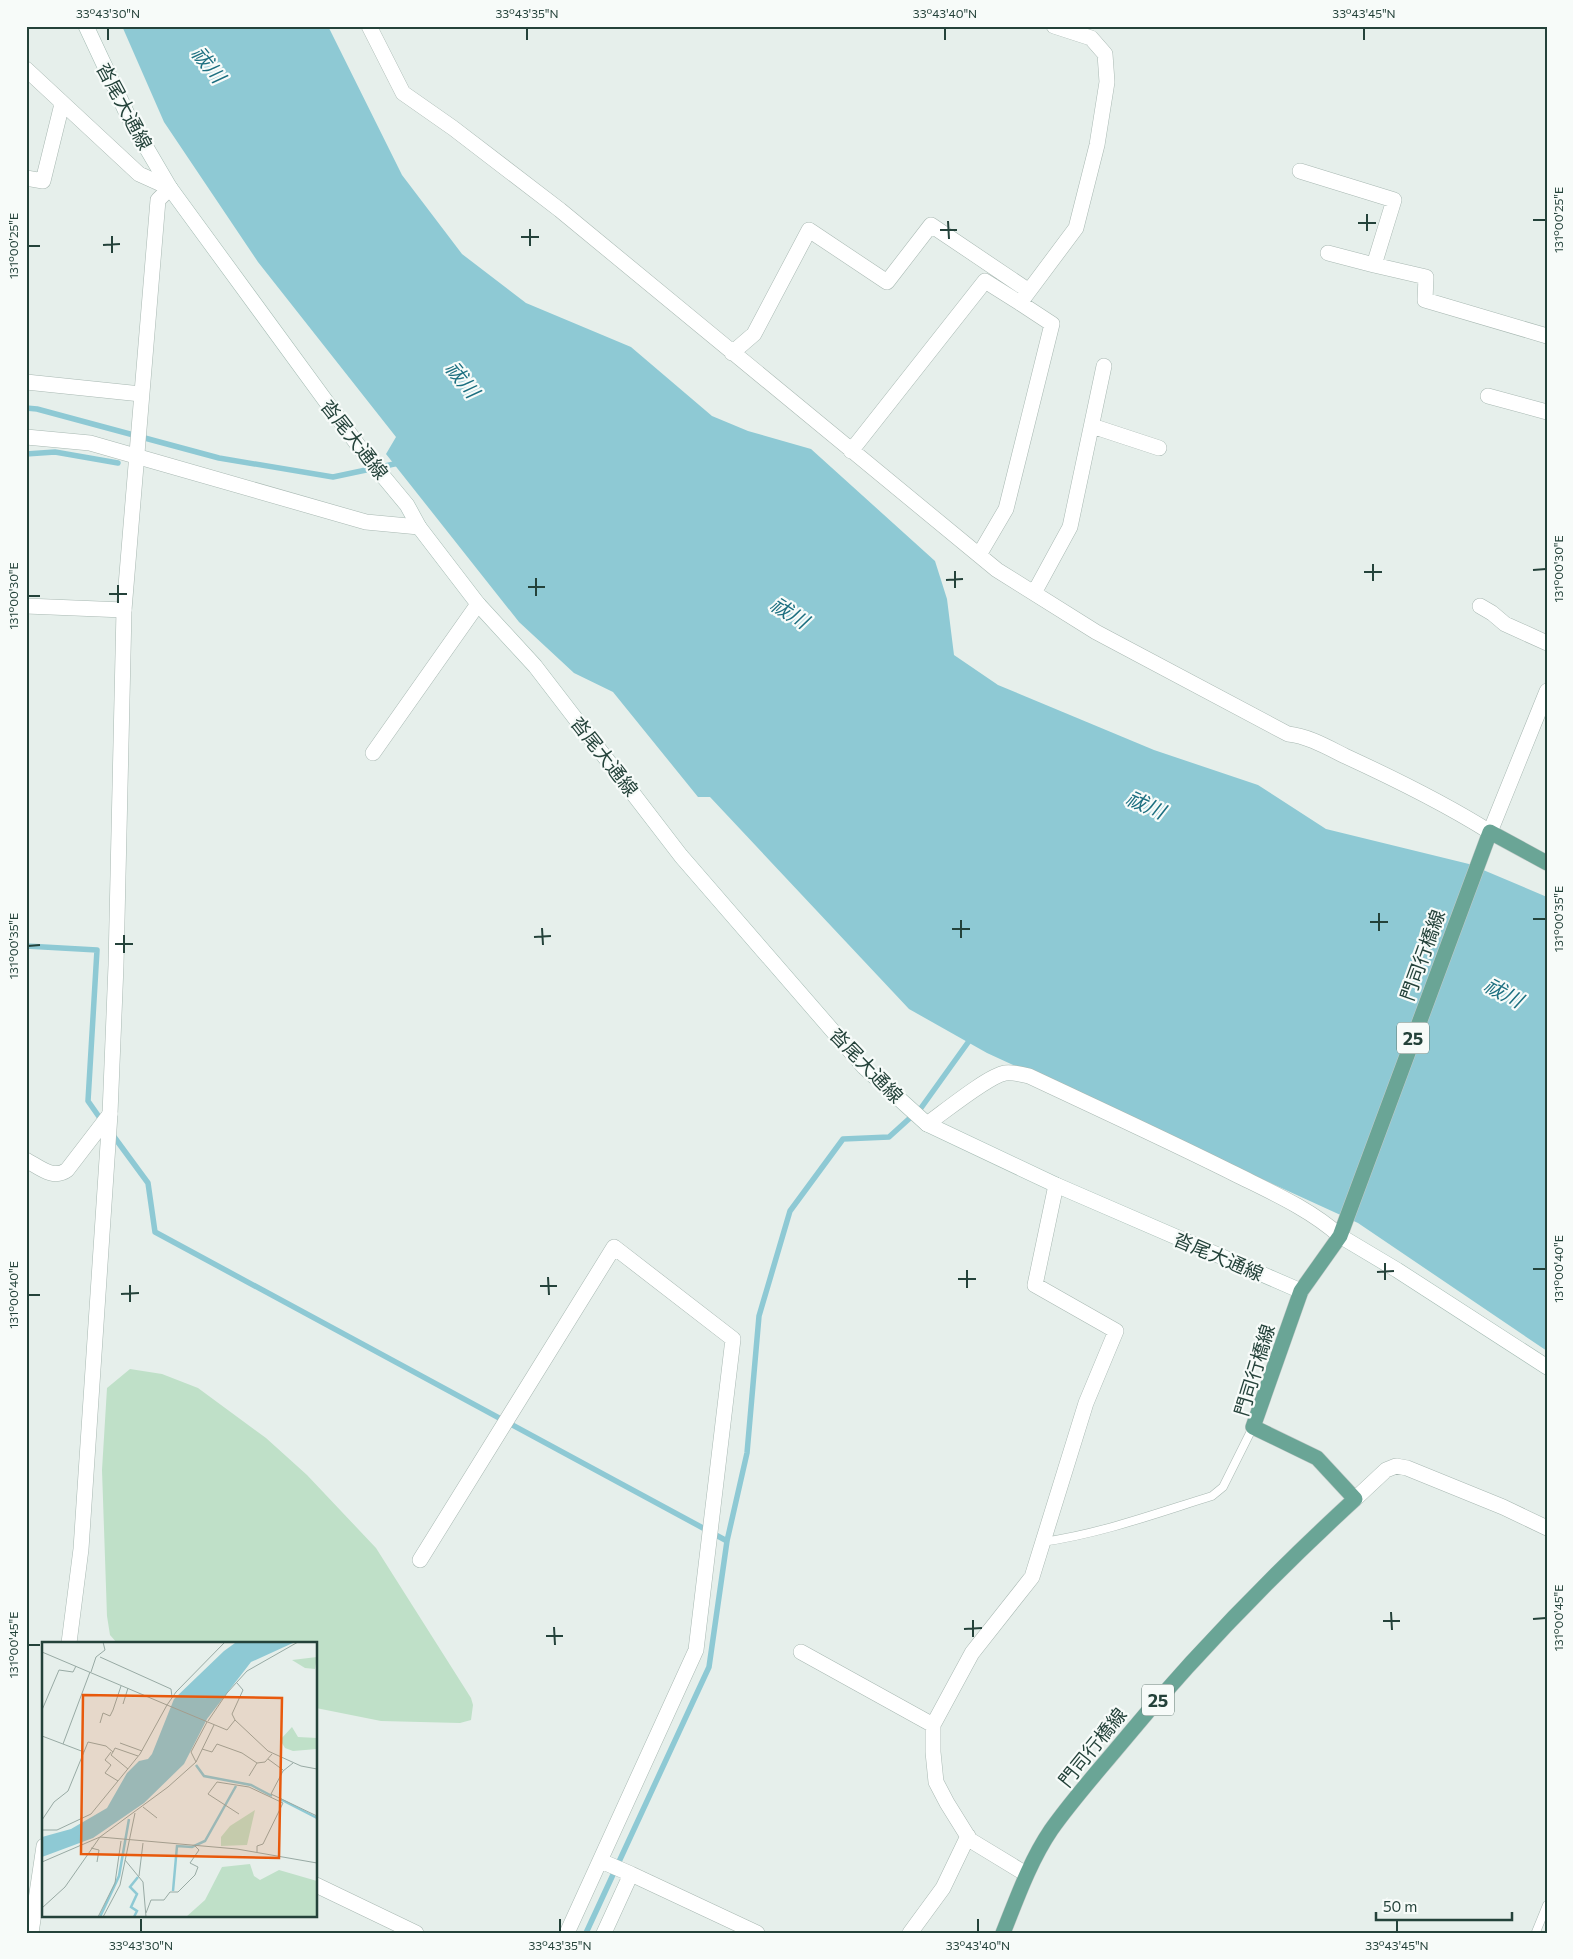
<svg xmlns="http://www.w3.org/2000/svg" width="1573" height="1959" viewBox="0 0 1573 1959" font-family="Commissioner,'Noto Sans JP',sans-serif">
<rect width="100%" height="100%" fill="#e6efeb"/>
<path fill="#bfe0c8" d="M 130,1369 L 162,1374 L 198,1388 L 266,1438 L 307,1475 L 376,1548 L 471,1698 L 473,1705 L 471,1720 L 460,1723 L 381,1721 L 316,1708 L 316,1643 L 117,1643 L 110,1635 L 107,1616 L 102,1470 L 107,1388 Z"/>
<path fill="#8ec9d4" d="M 122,26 L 328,26 L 402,175 L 462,254 L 526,303 L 631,347 L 712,416 L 748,431 L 811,449 L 935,561 L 947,599 L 954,655 L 998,685 L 1154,750 L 1258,785 L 1326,829 L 1469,864 L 1547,897 L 1547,1351 L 1358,1223 L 987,1053 L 909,1009 L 710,797 L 698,797 L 613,692 L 574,673 L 519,622 L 386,454 L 396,437 L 258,262 L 164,122 Z"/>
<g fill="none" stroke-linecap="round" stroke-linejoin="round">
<path stroke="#8ec9d4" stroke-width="5.5" d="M 26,408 L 37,409 L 219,458 L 333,477 L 399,463
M 26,454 L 55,452 L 118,463
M 26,946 L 97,950 L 88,1101 L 102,1121
M 112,1134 L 148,1183 L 155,1232 L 727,1541
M 586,1933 L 709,1667 L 727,1541 L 747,1453 L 759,1316 L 790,1211 L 843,1139 L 889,1137 L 921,1108 L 969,1041 L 967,1037"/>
<g stroke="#a8b8b2" stroke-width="9">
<path id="service" d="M 1042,1542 C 1100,1534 1157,1513 1212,1496 L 1223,1487 L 1253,1427
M 1536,1932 L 1547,1905"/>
</g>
<g stroke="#a8b8b2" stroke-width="16">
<path id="minor" d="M 369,26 L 403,93 L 453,128 L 560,210 L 997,570 L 1096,632 L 1288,734 C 1308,736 1327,747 1345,756 C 1395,779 1444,803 1490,832 L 1547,691
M 26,69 L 139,174 L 170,188
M 1300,171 L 1394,200 L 1374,265 L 1426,277 L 1425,300 L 1547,336
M 26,178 L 43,181 L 62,104
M 1328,253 L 1374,265
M 732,353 L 754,334 L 809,230 L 887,282 L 931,225 L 1029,291
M 26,382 L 141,394
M 1488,396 L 1547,412
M 1092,426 L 1159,448
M 26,437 L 90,443 L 366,522 L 419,527
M 851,451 L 985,281 L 1020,303 L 1076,228 L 1097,145 L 1107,82 L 1105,54 L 1091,38 L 1054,26
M 979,555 L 1006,509 L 1052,324 L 1020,303
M 1034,593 L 1070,527 L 1104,366
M 26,606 L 124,610
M 1480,606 L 1492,613 L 1505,624 L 1547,643
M 373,753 L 478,604
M 927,1124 C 944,1112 988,1076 1005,1073 C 1013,1072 1021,1074 1029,1076 C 1097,1108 1167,1140 1235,1174 C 1271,1192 1310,1209 1340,1236
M 26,1160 C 39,1167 53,1180 67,1170 L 110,1114
M 1355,1499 L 1386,1470 L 1396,1466 L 1407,1468 L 1503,1507 L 1547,1528
M 420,1560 L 614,1247 L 733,1339 L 696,1650 L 567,1933
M 801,1652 L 933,1725
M 601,1861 L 631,1874
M 1026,1874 L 970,1840 L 947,1803 L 936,1782 L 933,1752 L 933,1725 L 972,1653 L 1032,1577 L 1086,1403 L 1116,1331 L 1035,1285 L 1056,1185
M 316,1885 L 416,1933
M 604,1933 L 631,1874 L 757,1933
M 910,1933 L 943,1888 L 968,1836"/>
</g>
<g stroke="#a8b8b2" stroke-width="16">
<path id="tertiary" d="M 69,1643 L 81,1549 L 110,1114 L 116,965 L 124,610 L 158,200 L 170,188
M 31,1933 L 44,1846"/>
</g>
<g stroke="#a4bbb3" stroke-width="16">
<path id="secondary" d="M 86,26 L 129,118 L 170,188 L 363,452 L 407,505 L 419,527 L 478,604 L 535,666 L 681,856 L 864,1067 L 927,1124 L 1056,1185 L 1301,1291
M 1340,1236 L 1397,1270 L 1547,1367"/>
</g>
<g stroke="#c2cac8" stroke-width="16">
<path id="primary" d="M 1003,1933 C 1017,1898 1030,1861 1051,1830 C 1070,1803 1092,1778 1113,1753 C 1187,1663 1269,1578 1355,1499 L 1317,1458 L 1253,1427 L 1301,1291 L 1340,1236 L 1490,832 L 1547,863"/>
</g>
<use href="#service" stroke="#fff" stroke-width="8"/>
<use href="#minor" stroke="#fff" stroke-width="15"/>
<use href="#tertiary" stroke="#fff" stroke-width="15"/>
<use href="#secondary" stroke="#fff" stroke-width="15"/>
<use href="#primary" stroke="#6aa596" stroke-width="15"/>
</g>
<path fill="none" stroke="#24423a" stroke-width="2" d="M 108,28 L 108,40M 527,28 L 527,40M 945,28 L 945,40M 1364,28 L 1364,40M 1367,214 L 1367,231M 1533,220 L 1546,220M 948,221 L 949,239M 1358,223 L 1376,223M 530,229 L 530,246M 940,230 L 957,230M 112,236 L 112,253M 521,237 L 539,237M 103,245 L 120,244M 28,246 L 40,246M 1373,564 L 1373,581M 1533,570 L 1546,569M 955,571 L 955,588M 1364,572 L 1382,572M 536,578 L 536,596M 946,580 L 963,579M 118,585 L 118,603M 528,587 L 545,587M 109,594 L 127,594M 28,596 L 40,596M 1379,913 L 1379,931M 1533,919 L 1546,919M 961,920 L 961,938M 1370,922 L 1388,922M 542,928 L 543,945M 952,929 L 970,929M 124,935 L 124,953M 534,937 L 551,936M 115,944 L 133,944M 28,946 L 40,945M 1385,1263 L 1385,1280M 1533,1269 L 1546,1269M 967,1270 L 967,1288M 1377,1272 L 1394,1271M 548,1277 L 549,1295M 958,1279 L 976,1279M 130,1285 L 130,1302M 540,1286 L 557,1286M 121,1294 L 139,1293M 28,1295 L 40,1295M 1391,1612 L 1392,1630M 1533,1619 L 1546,1618M 973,1620 L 973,1637M 1383,1621 L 1400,1621M 554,1627 L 555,1645M 964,1629 L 982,1628M 546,1636 L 563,1636M 28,1645 L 40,1645M 141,1919 L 141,1932M 560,1919 L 560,1932M 978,1919 L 978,1932M 1397,1919 L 1397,1932"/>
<g text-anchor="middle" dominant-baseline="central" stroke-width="4.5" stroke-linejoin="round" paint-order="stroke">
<g fill="#f7fbf9" stroke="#637a73" stroke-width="1">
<rect x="1397" y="1022.5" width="32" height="31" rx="4"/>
<rect x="1142" y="1684.5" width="32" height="31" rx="4"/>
</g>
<g font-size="18" font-weight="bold" fill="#24423a">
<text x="1413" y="1038">25</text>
<text x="1158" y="1700">25</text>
</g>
<g font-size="19" fill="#24423a" stroke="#f7fbf9">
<text transform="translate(125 106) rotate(62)">沓尾大通線</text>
<text transform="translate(355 439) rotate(52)">沓尾大通線</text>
<text transform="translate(605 756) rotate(52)">沓尾大通線</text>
<text transform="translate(1422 955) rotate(-70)">門司行橋線</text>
<text transform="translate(867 1065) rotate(46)">沓尾大通線</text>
<text transform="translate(1219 1256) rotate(23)">沓尾大通線</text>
<text transform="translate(1254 1370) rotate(-73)">門司行橋線</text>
<text transform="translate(1092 1747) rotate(-51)">門司行橋線</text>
</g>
<g font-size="20" font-style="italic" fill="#1c6f80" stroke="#f7fbf9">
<text transform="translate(209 64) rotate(51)">祓川</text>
<text transform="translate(463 379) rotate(51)">祓川</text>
<text transform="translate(790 612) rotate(32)">祓川</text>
<text transform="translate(1146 804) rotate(24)">祓川</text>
<text transform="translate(1504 992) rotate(28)">祓川</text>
</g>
</g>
<g transform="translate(42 1642)">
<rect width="275" height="275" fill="#e6efeb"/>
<path d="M 275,15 L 273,27 L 263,26 L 250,18 ZM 250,85 L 256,95 L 275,96 L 275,107 L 251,109 L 243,106 L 238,98 ZM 213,168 L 205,203 L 179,204 L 179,195 L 188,184 ZM 208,222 L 212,234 L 218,238 L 237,228 L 275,239 L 275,275 L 144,275 L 163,258 L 180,225 Z" fill="#bfe0c8"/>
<path d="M 253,0 L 209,20 L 165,77 L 142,122 L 102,161 L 51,196 L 0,215 L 0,195 L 29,187 L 65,166 L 85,131 L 97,119 L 106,117 L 110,112 L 132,57 L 182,9 L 193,1 Z" fill="#8ec9d4"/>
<path fill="none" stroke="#8ec9d4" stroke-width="2.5" d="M 154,123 L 162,134 L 209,143 L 230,154M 238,157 L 275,176M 131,249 L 135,204 L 150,205 L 163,199 L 194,144M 58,275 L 77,234 L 87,177M 92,275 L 95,269 L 89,265 L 95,252 L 88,245 L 96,235"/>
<path fill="none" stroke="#98aaa4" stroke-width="1" d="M 183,0 L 134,50 L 125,63 L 185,88 L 193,78 L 226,109 L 259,124 L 275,127M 0,10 L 125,63 L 98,112 L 49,172 L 15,188 L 0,188M 58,15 L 129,47 L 130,55M 49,30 L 54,15 L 63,8 L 61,0M 81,62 L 86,46M 0,68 L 17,28 L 31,30 L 34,24M 193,78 L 190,72 L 201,48 L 195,41M 166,79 L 185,51 L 205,29 L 256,0M 58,81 L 61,71 L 68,74 L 71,68 L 79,44M 0,94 L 42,110M 78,101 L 100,109M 21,102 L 48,30M 160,107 L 170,110 L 175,102 L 200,111 L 215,121 L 223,120 L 230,112M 69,110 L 63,118 L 69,123 L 63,131 L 76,139M 71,110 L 73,106 L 96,114M 226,117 L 241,128M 154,120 L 149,110 L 165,80M 251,121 L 241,129 L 229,152 L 275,174M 207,134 L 215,121M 101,165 L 115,176M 197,172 L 166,152 L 175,140 L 207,145 L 241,161 L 221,202 L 215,204 L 215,210M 0,178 L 12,160 L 26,149 L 46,100 L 64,104 L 71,110 L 69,113 L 86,127M 49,206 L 57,208 L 55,220M 83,218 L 101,240 L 104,275M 0,220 L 58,195 L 126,145 L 154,120 L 172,83M 97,234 L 101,201M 0,266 L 23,245 L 58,195 L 195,207 L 275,221M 104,271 L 109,258 L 122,258 L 128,250 L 136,250 L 153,233 L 156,225 L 148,221 L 157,208 L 153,204M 56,275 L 73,241 L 79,199M 61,275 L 78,243 L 93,171"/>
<path fill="#e8590c" fill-opacity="0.15" stroke="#e8590c" stroke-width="2.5" d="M 41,53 L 240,56 L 237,216 L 39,212 Z"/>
<rect width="275" height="275" fill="none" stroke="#24423a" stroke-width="2.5"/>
</g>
<rect width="1573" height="1959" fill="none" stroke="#f7fbf9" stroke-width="55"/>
<path d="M1376 1912v8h136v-8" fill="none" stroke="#24423a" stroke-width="2.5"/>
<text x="1383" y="1912" font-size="15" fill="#24423a" stroke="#f7fbf9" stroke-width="4" paint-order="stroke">50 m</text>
<rect x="28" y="28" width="1518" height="1904" fill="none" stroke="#24423a" stroke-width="2"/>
<g font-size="12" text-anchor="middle" fill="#24423a">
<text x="108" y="18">33°43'30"N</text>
<text x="527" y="18">33°43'35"N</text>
<text x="945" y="18">33°43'40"N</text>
<text x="1364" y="18">33°43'45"N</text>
<text transform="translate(1559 220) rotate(-90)" y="4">131°00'25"E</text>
<text transform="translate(14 246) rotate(-90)" y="4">131°00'25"E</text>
<text transform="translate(1559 569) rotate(-90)" y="4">131°00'30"E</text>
<text transform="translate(14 596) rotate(-90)" y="4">131°00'30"E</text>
<text transform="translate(1559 919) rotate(-90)" y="4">131°00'35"E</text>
<text transform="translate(14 946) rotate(-90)" y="4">131°00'35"E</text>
<text transform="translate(1559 1269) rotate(-90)" y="4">131°00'40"E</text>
<text transform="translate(14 1295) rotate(-90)" y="4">131°00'40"E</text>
<text transform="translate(1559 1618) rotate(-90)" y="4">131°00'45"E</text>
<text transform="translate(14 1645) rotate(-90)" y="4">131°00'45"E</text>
<text x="141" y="1950">33°43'30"N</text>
<text x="560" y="1950">33°43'35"N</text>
<text x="978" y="1950">33°43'40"N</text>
<text x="1397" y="1950">33°43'45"N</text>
</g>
</svg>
